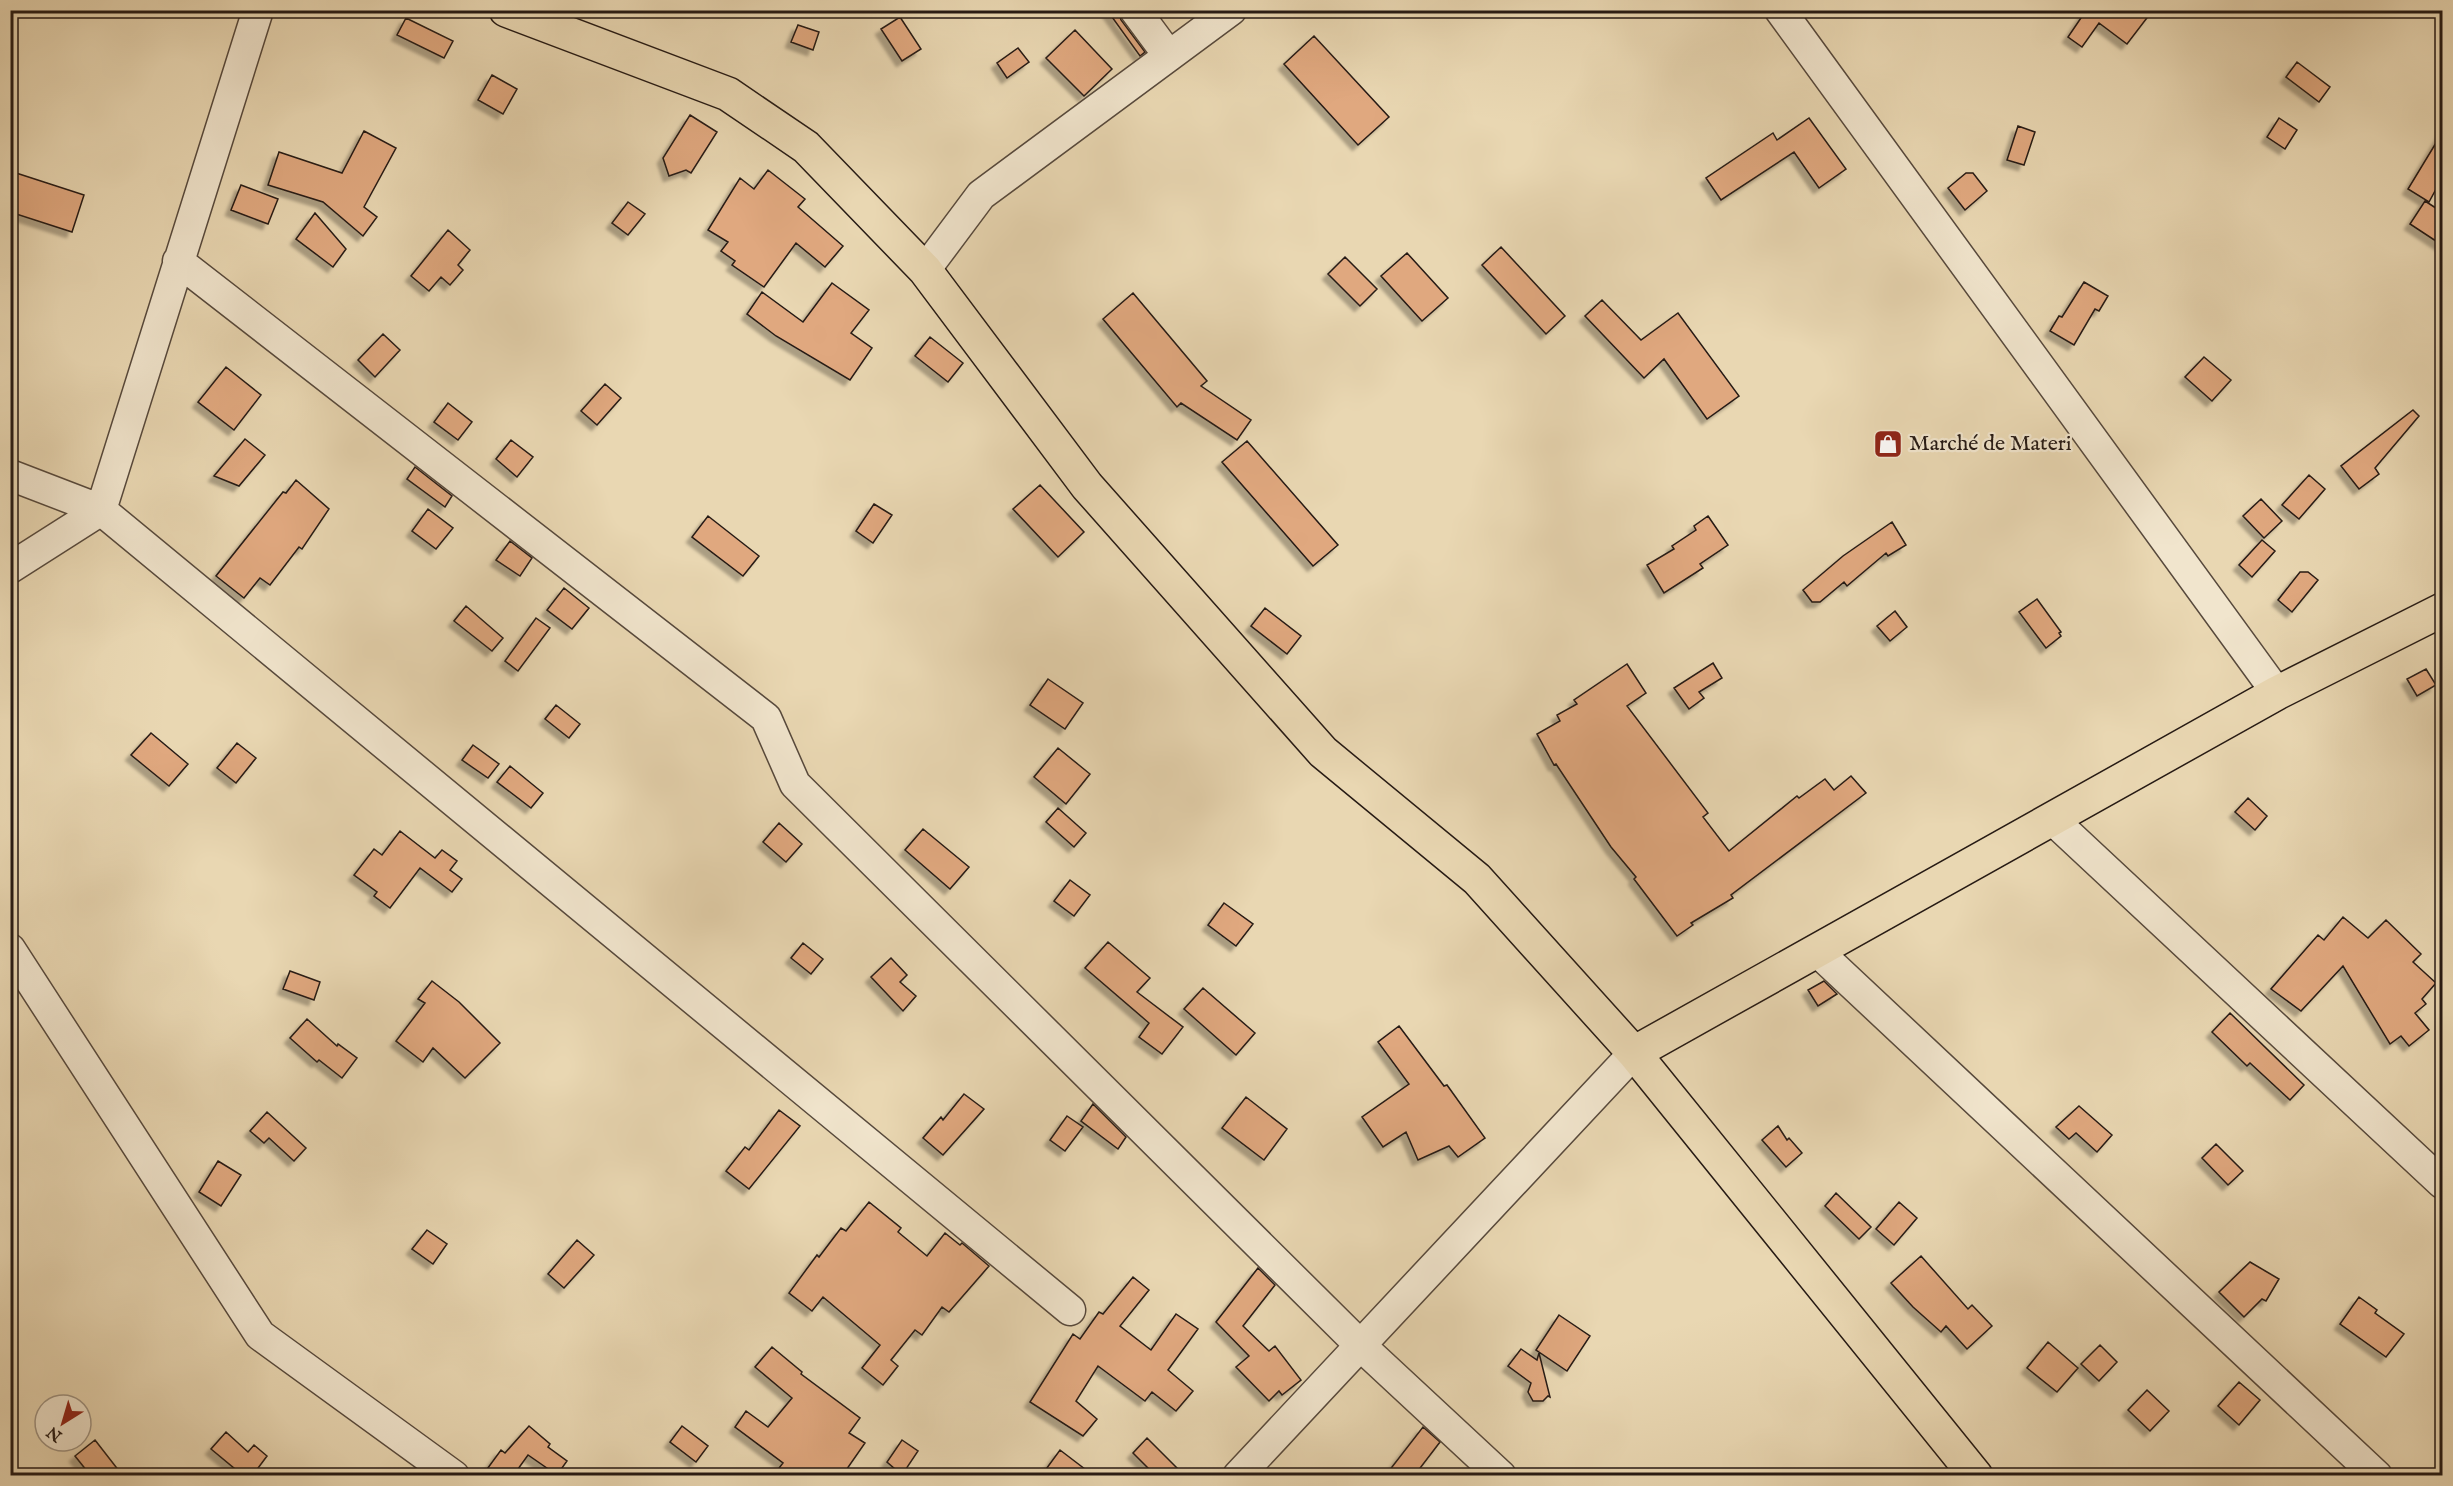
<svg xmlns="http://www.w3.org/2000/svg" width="2453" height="1486" viewBox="0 0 2453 1486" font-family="'IM FELL English',serif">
<defs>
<filter id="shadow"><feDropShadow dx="-5.5" dy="5.5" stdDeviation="1.5" flood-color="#0004"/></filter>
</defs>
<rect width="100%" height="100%" fill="#e9d7b2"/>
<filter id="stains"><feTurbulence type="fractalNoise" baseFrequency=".00333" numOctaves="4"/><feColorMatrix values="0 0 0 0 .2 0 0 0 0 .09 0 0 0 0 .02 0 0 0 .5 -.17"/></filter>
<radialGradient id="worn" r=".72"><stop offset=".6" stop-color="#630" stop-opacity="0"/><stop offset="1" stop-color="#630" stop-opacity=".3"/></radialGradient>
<path fill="#e0a87f" stroke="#261a14" stroke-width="1.5" filter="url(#shadow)" d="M 1107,10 L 1118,10 L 1121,20 L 1145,52 L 1140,56 Z
M 2083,10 L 2153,10 L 2127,44 L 2099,23 L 2082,47 L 2068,37 L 2085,12 Z
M 900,17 L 921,49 L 902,61 L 881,29 Z
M 406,18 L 453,41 L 444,58 L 397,35 Z
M 798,25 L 819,32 L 813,50 L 791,42 Z
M 1075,30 L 1112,69 L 1084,96 L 1046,58 Z
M 1314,36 L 1389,117 L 1358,145 L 1284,64 Z
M 1018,48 L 1029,62 L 1007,78 L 997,63 Z
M 2297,62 L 2330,87 L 2319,102 L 2286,77 Z
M 492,75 L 517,89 L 503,114 L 478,100 Z
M 690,115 L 717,132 L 691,173 L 686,170 L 669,176 L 663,158 Z
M 1809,118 L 1846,169 L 1819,188 L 1794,152 L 1721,200 L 1706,178 L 1773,133 L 1777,140 Z
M 2279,118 L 2297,130 L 2285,149 L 2267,137 Z
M 2018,126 L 2035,132 L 2024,165 L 2007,160 Z
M 364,131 L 396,148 L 364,207 L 377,217 L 363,236 L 323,202 L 268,185 L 279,152 L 342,173 Z
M 2442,133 L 2442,178 L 2429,202 L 2408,189 Z
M 768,170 L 805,199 L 798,207 L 843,246 L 825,267 L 796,243 L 764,287 L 732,265 L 735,261 L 721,251 L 728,242 L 708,230 L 740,178 L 754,189 Z
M 10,171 L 84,195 L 72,232 L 10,212 Z
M 1966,173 L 1973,173 L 1987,191 L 1965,210 L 1948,188 Z
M 241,185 L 278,199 L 268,224 L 231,210 Z
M 2425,201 L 2442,212 L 2442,245 L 2410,224 Z
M 628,202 L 645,214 L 628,235 L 612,223 Z
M 315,213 L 346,249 L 333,267 L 296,239 Z
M 448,230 L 470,250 L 458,265 L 463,270 L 450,285 L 441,277 L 429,291 L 411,276 Z
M 1501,247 L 1565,316 L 1546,334 L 1482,265 Z
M 1407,253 L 1448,298 L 1422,321 L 1381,276 Z
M 1345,257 L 1377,289 L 1360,306 L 1328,274 Z
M 2084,282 L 2108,296 L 2099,311 L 2095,309 L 2074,345 L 2050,331 L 2059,316 L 2062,317 Z
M 832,283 L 869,310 L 851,333 L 872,348 L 850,380 L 776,336 L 747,314 L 762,292 L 803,322 Z
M 1133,293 L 1207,381 L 1201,386 L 1251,420 L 1237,440 L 1181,403 L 1177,407 L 1103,319 Z
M 1602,300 L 1641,340 L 1678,313 L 1739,396 L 1707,419 L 1664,359 L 1644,378 L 1585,316 Z
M 383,334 L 400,350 L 375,377 L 358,360 Z
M 930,337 L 963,363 L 948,382 L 915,356 Z
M 2204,357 L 2231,380 L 2212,401 L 2185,377 Z
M 226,367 L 261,395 L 234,430 L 198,402 Z
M 605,384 L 621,398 L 597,425 L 581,411 Z
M 448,403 L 472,422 L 458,440 L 434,422 Z
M 2413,410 L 2419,416 L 2375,468 L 2379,474 L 2359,489 L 2341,466 Z
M 245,439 L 265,455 L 239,486 L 214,476 Z
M 511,440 L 533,457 L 517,477 L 496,459 Z
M 1247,441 L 1338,545 L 1313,566 L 1222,462 Z
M 415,467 L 452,496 L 445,507 L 407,479 Z
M 2309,475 L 2325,489 L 2299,519 L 2282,505 Z
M 296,480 L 329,509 L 302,549 L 299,547 L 270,585 L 260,578 L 244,598 L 216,576 L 283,492 L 286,493 Z
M 1040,485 L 1084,532 L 1058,557 L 1013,509 Z
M 2261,499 L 2282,521 L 2264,538 L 2243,516 Z
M 874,504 L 892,515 L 873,543 L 856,531 Z
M 428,509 L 453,528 L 436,549 L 412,531 Z
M 708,516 L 759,556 L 743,576 L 692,537 Z
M 1708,516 L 1728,545 L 1700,564 L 1703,568 L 1664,593 L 1647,565 L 1674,549 L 1672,546 L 1696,530 L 1694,526 Z
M 1892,522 L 1906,545 L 1888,556 L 1886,553 L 1847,586 L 1844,582 L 1820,602 L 1812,602 L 1803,590 L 1843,556 Z
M 2262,540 L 2275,551 L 2252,577 L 2239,565 Z
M 510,541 L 532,558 L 520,576 L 496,560 Z
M 2300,572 L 2308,572 L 2318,580 L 2292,612 L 2278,600 Z
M 564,588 L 589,608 L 572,629 L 547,610 Z
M 2037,599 L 2061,632 L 2059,633 L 2061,636 L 2046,648 L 2019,612 Z
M 466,606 L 503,638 L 492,651 L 454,621 Z
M 1265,608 L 1301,636 L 1287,654 L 1251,626 Z
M 1895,611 L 1907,627 L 1890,641 L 1877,626 Z
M 536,618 L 550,628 L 518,671 L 505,661 Z
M 1713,663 L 1722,678 L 1699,692 L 1704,698 L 1689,709 L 1674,688 Z
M 1627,664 L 1646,693 L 1627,706 L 1708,813 L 1703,817 L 1729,851 L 1797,796 L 1799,798 L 1825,779 L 1834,790 L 1851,776 L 1866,793 L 1731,895 L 1733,898 L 1691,923 L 1693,925 L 1677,936 L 1634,879 L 1636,877 L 1611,847 L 1556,764 L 1554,765 L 1537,734 L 1560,721 L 1557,715 L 1577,704 L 1574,700 Z
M 2426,669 L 2436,685 L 2417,696 L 2407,679 Z
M 1048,679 L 1083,703 L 1065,729 L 1030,705 Z
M 556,705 L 580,724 L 569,738 L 545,719 Z
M 151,733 L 188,764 L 169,786 L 131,755 Z
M 237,743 L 256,758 L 236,783 L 217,768 Z
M 473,745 L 499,764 L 488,778 L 462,760 Z
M 1058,748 L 1090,774 L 1066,804 L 1034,777 Z
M 510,766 L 543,793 L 531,808 L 497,782 Z
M 2248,798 L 2267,816 L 2255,830 L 2235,812 Z
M 1058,808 L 1086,833 L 1074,847 L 1046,822 Z
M 779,823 L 802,844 L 786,862 L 763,842 Z
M 923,829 L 969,867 L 950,889 L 905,850 Z
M 400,831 L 435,858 L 442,850 L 457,861 L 450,870 L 462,879 L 452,892 L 420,868 L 390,908 L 374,896 L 377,892 L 354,875 L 374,849 L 382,855 Z
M 1070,880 L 1090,895 L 1074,916 L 1054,901 Z
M 1224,903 L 1253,924 L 1236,946 L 1208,925 Z
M 2343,917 L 2368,938 L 2386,920 L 2421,954 L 2413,962 L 2436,983 L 2422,999 L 2426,1004 L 2415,1013 L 2429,1030 L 2409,1046 L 2401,1036 L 2390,1044 L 2343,966 L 2301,1011 L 2271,989 L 2318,935 L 2324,940 Z
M 1108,942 L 1150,978 L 1137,992 L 1183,1027 L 1162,1054 L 1139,1037 L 1149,1023 L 1085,968 Z
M 803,943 L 823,959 L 811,974 L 791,958 Z
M 891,958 L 907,975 L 900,982 L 916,996 L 903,1011 L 871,977 Z
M 290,971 L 320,982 L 314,1000 L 283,989 Z
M 432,981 L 459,1002 L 500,1043 L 465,1078 L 433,1048 L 423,1062 L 396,1041 L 425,1003 L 418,999 Z
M 1824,981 L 1837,994 L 1818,1006 L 1808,990 Z
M 1203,988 L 1255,1033 L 1236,1055 L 1184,1009 Z
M 2230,1013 L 2304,1085 L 2290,1100 L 2250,1063 L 2247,1066 L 2212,1032 Z
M 307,1019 L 337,1046 L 338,1044 L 357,1058 L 342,1078 L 319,1060 L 317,1062 L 290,1038 Z
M 1399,1026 L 1444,1086 L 1447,1085 L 1485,1138 L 1458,1157 L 1449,1146 L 1418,1160 L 1406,1132 L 1383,1147 L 1362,1117 L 1409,1084 L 1378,1042 Z
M 964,1094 L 984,1109 L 943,1155 L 923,1138 L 941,1117 L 943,1120 Z
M 1246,1097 L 1287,1129 L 1264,1160 L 1222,1128 Z
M 1093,1104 L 1126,1137 L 1118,1149 L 1081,1121 Z
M 2079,1106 L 2112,1135 L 2097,1152 L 2076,1133 L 2069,1139 L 2056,1127 Z
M 779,1110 L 800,1126 L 749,1189 L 726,1171 L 745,1147 L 749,1150 Z
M 267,1112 L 306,1148 L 294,1161 L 269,1138 L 264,1143 L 250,1131 Z
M 1067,1116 L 1083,1127 L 1065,1151 L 1050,1140 Z
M 1778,1126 L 1787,1140 L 1789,1138 L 1802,1153 L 1786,1167 L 1762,1140 Z
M 2216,1144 L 2243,1171 L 2228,1185 L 2202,1158 Z
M 218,1161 L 241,1175 L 221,1206 L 199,1192 Z
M 1836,1193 L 1871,1227 L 1859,1239 L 1825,1206 Z
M 869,1202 L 901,1228 L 898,1232 L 927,1256 L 945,1233 L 960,1245 L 962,1243 L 989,1266 L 949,1312 L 942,1307 L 922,1335 L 915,1330 L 891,1360 L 898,1366 L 883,1385 L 862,1368 L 880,1345 L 823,1297 L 812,1311 L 789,1293 L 817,1255 L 819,1257 L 841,1228 L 846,1231 Z
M 1899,1202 L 1917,1218 L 1894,1245 L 1876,1229 Z
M 427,1230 L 447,1244 L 433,1264 L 412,1249 Z
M 577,1240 L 594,1255 L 564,1288 L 548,1274 Z
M 1921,1256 L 1968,1309 L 1972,1305 L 1992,1326 L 1967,1349 L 1946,1326 L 1941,1332 L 1913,1307 L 1891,1283 Z
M 2250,1262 L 2279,1279 L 2266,1301 L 2262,1299 L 2244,1317 L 2219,1292 Z
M 1258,1268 L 1275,1285 L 1243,1326 L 1269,1351 L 1275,1346 L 1301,1380 L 1282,1395 L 1279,1391 L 1269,1401 L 1236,1367 L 1249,1356 L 1216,1322 Z
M 1133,1277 L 1149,1290 L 1120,1326 L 1151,1350 L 1176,1314 L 1198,1329 L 1168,1370 L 1193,1391 L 1176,1411 L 1152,1392 L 1145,1401 L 1098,1366 L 1076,1401 L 1097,1419 L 1083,1436 L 1030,1402 L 1073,1334 L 1080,1339 L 1099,1312 L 1103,1314 Z
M 2359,1297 L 2377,1310 L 2375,1313 L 2404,1334 L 2386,1357 L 2340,1324 Z
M 1559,1315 L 1590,1336 L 1567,1371 L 1536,1350 Z
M 2048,1342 L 2078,1368 L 2057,1392 L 2027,1368 Z
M 2100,1345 L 2117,1362 L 2099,1381 L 2081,1364 Z
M 772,1347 L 802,1372 L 801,1374 L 860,1418 L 849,1433 L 865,1443 L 842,1476 L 773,1476 L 783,1463 L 735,1427 L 746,1411 L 768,1427 L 792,1398 L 755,1367 Z
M 1521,1349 L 1537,1360 L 1539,1353 L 1550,1397 L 1548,1396 L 1543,1401 L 1533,1401 L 1528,1392 L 1531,1383 L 1508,1366 Z
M 2239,1382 L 2260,1400 L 2239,1425 L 2218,1406 Z
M 2147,1390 L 2169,1411 L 2150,1431 L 2128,1410 Z
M 529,1426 L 550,1444 L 548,1447 L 567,1461 L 557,1475 L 528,1455 L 513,1476 L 482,1476 L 501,1450 L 505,1453 Z
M 682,1426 L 708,1446 L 696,1462 L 670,1442 Z
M 1423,1427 L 1440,1442 L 1414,1476 L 1385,1476 Z
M 226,1432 L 248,1452 L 254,1445 L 267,1456 L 252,1476 L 230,1476 L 235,1469 L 211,1449 Z
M 1147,1438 L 1185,1476 L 1156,1476 L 1133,1453 Z
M 95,1440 L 123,1476 L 91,1476 L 75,1456 Z
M 902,1440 L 918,1451 L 902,1475 L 887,1462 Z
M 1060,1450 L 1094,1476 L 1041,1476 Z"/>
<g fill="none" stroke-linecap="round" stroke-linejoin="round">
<g stroke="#57493c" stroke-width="33">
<path id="minor" d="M 1135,10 L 1169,56
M 1780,10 L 2277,693
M 178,261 L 766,718 L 795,784 L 1360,1345 L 1501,1476
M 925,270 L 981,195 L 1231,10
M 10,475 L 101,510 L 1070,1310
M 10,568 L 101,510 L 258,10
M 2052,819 L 2442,1183
M 10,949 L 260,1335 L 454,1476
M 1817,951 L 2377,1476
M 1238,1476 L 1634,1053"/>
</g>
<g stroke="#261a14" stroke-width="36">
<path id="major" d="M 506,10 L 728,94 L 806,147 L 925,270 L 1087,486 L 1323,752 L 1477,879 L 1634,1053 L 1976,1476
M 1634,1053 L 2277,693 L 2442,610"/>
</g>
<use href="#minor" stroke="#f1e5cd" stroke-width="30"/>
<use href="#major" stroke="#e9d7b2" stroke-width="33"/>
</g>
<defs>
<g id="shop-square" transform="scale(1.5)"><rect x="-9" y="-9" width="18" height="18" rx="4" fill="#8f2418" stroke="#f1e5cd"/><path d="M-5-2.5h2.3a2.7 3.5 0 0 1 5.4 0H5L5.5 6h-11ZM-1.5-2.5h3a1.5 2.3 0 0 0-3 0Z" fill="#fff"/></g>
</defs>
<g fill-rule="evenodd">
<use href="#shop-square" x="1888" y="444"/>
</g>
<g text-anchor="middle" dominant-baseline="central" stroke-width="4.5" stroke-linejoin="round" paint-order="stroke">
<g font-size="22" fill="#261a14" stroke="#f1e5cd" text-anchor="start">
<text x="1909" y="444">Marché de Materi</text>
</g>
</g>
<rect width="2453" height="1486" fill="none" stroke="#e9d7b2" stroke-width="36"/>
<rect x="12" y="12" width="2429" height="1462" fill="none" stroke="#261a14" stroke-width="3"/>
<rect x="18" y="18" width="2417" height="1450" fill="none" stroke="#261a14" stroke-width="1.5"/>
<g transform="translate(63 1423) rotate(217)"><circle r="28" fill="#f1e5cd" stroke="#a09483" stroke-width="1.5"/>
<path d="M0-4.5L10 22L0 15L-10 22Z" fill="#8f2418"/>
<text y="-9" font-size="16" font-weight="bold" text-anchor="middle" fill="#261a14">N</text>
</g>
<rect width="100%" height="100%" filter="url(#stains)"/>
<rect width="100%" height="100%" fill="url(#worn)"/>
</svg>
